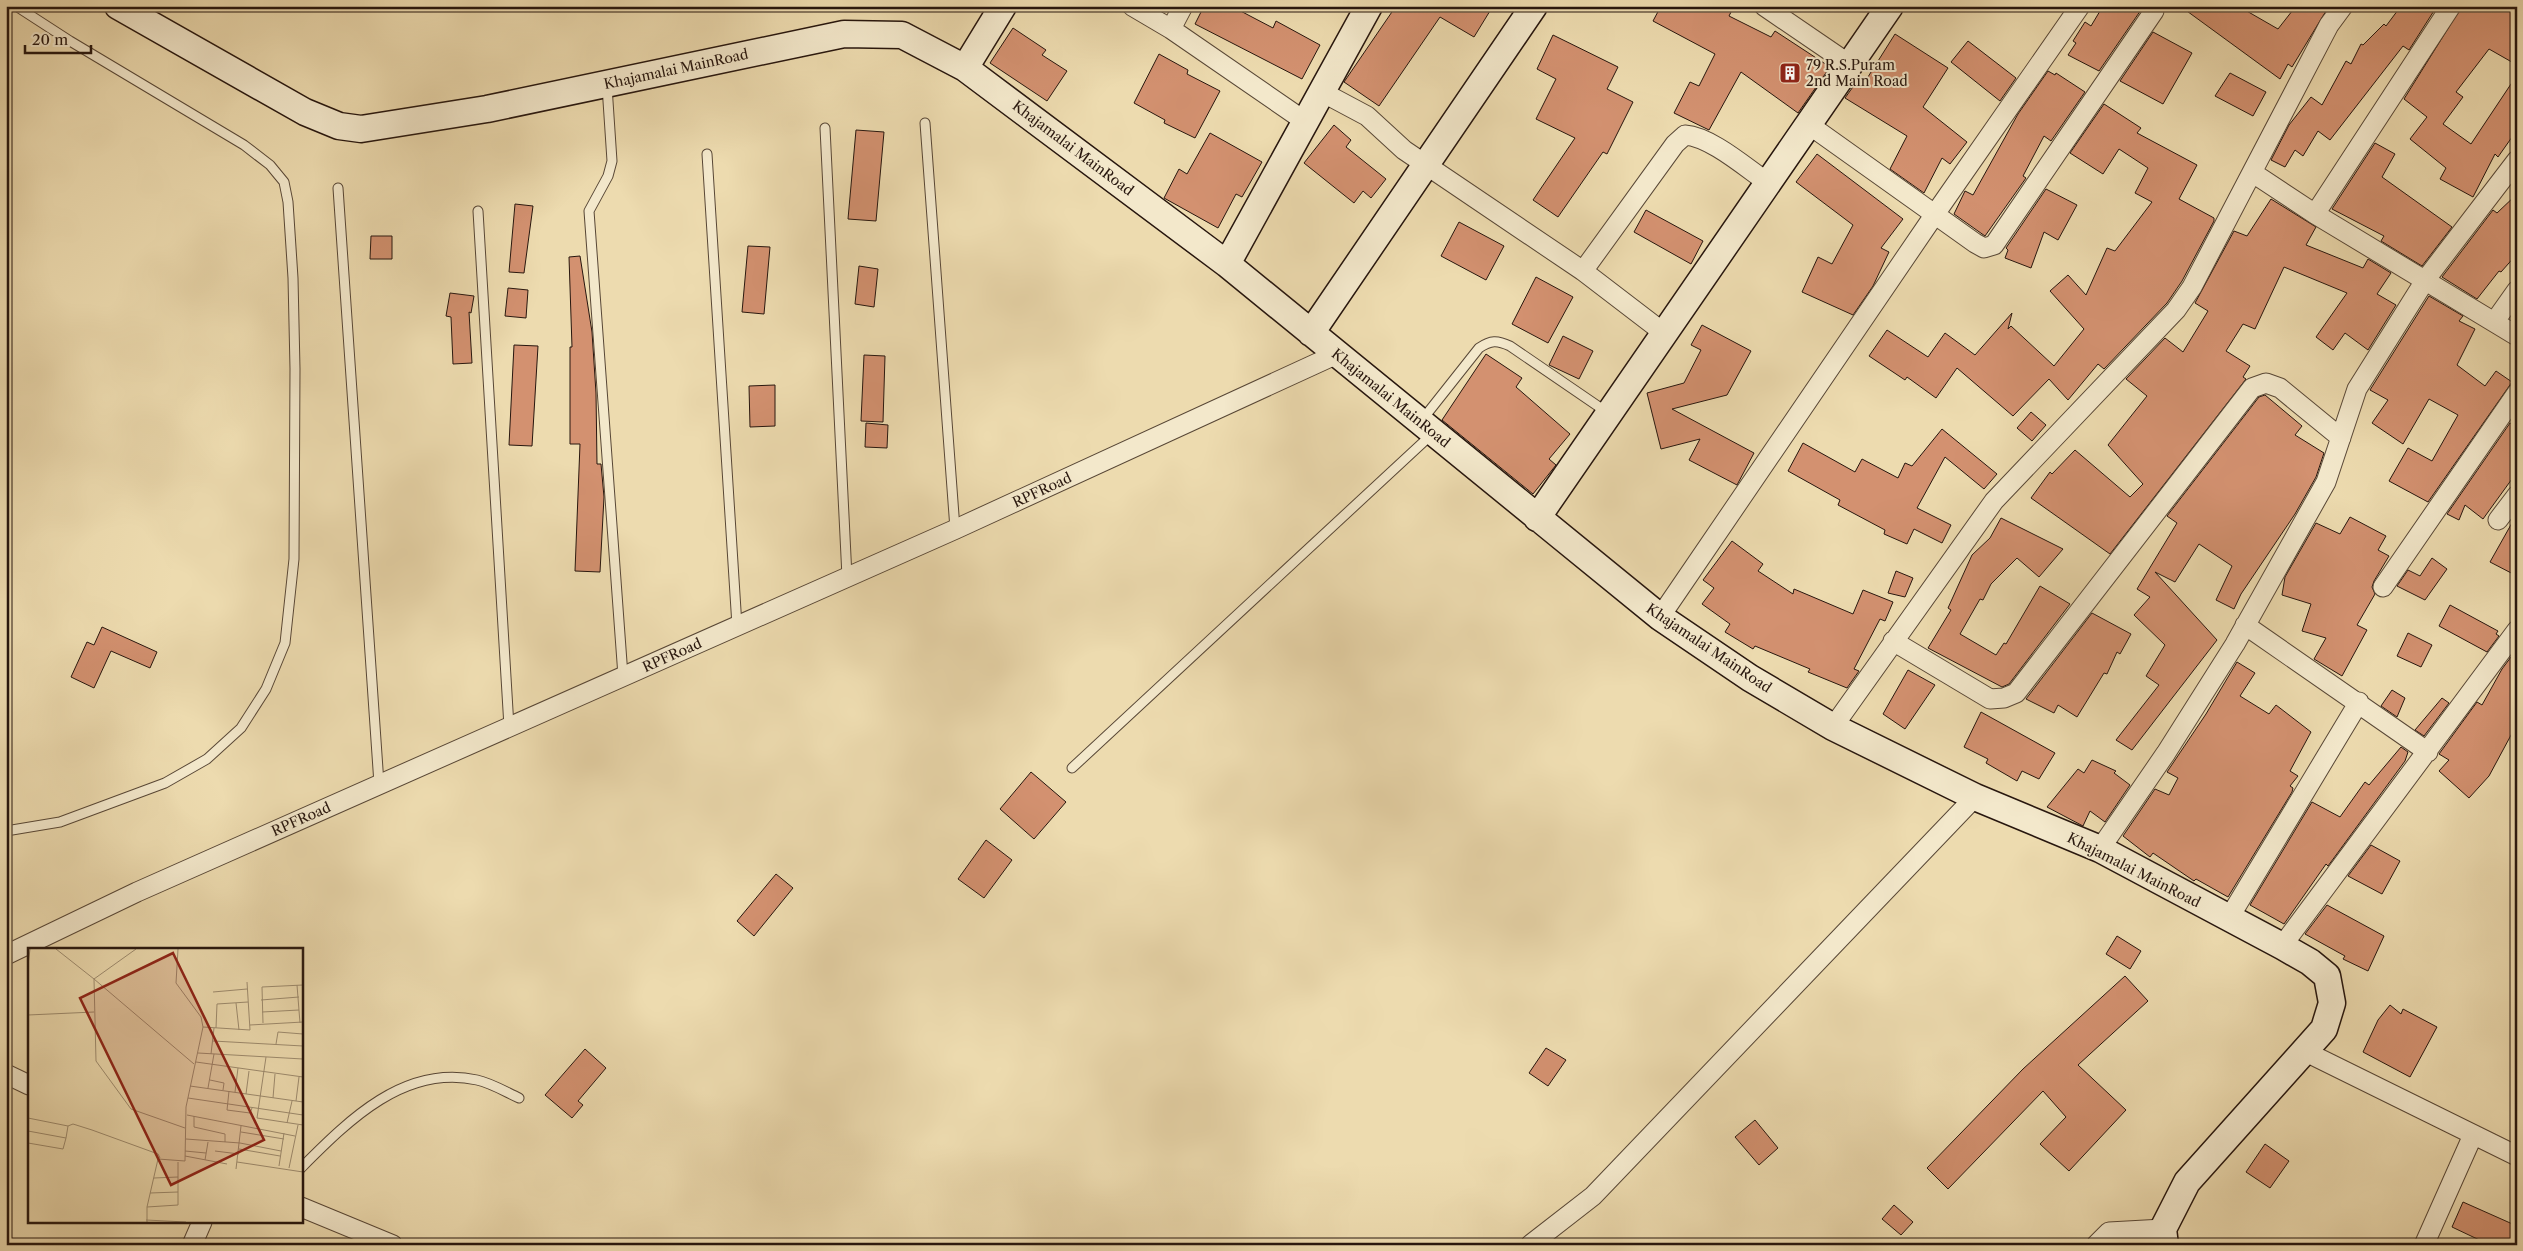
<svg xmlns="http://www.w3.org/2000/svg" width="2523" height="1251" viewBox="0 0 2523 1251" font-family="'Libre Caslon Text',serif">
<rect width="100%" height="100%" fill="#eddbaf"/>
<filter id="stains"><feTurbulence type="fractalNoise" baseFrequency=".004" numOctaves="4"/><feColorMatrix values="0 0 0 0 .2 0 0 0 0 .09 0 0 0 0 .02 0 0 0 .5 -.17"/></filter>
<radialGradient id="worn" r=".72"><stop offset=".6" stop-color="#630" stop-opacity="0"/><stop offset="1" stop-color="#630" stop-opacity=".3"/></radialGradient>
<path fill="#d39170" stroke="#27160e" d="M 1204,6 L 1231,6 L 1273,28 L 1276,21 L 1320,45 L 1302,79 L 1195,24 Z
M 1396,6 L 1493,6 L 1474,37 L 1440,17 L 1379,106 L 1344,82 Z
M 1661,6 L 1734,6 L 1729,16 L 1771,37 L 1775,31 L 1830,67 L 1798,113 L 1741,72 L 1709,130 L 1674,113 L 1690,82 L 1699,86 L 1715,54 L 1653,21 Z
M 2103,6 L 2143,7 L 2099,71 L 2068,55 L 2076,43 L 2073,41 L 2085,22 L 2091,26 Z
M 2180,6 L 2238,6 L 2278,29 L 2296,6 L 2329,6 L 2292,67 L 2288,64 L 2280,79 Z
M 2401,6 L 2437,6 L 2409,50 L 2403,46 L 2330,140 L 2318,131 L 2303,156 L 2295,150 L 2285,167 L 2271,160 L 2289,125 L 2311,97 L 2322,105 L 2346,61 L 2351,64 L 2361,44 L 2363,45 L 2384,24 L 2386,26 Z
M 2462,6 L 2517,6 L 2517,65 L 2489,49 L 2456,92 L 2463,97 L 2443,124 L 2471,144 L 2517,75 L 2517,130 L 2498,157 L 2495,154 L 2473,197 L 2440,179 L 2446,168 L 2410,139 L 2427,117 L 2404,99 Z
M 1013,28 L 1046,50 L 1042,55 L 1067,71 L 1047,101 L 990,63 Z
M 2153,32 L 2192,53 L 2163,104 L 2120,81 Z
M 1895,34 L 1948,68 L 1923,107 L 1967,142 L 1950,164 L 1942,158 L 1924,193 L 1890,169 L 1907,136 L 1845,98 L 1855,84 L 1861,88 Z
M 1553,35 L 1618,67 L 1607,89 L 1633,102 L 1607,154 L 1603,152 L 1558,217 L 1533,200 L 1575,138 L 1536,119 L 1556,79 L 1537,69 Z
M 1968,41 L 2016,78 L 2000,101 L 1951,62 Z
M 1159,54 L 1188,70 L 1187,74 L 1220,91 L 1195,138 L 1164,123 L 1165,120 L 1134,103 Z
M 2048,71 L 2055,75 L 2056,73 L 2085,92 L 2051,141 L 2044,136 L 2023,176 L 2026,178 L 1985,236 L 1954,214 L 1965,191 L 1973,195 L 2018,114 Z
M 2230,73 L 2266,92 L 2253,116 L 2215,96 Z
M 2104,104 L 2141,128 L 2137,133 L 2197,165 L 2179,199 L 2214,218 L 2214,221 L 2182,281 L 2167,303 L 2104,369 L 2098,364 L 2068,400 L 2049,379 L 2013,416 L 1957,368 L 1936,398 L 1907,377 L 1905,380 L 1869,356 L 1887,330 L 1928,357 L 1945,333 L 1975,355 L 2012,313 L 2008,329 L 2011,326 L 2054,366 L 2084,329 L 2050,291 L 2068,275 L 2086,295 L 2107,248 L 2115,251 L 2152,202 L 2135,193 L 2148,168 L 2119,149 L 2103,174 L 2070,153 Z
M 1334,125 L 1351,140 L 1346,147 L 1386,179 L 1371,198 L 1363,191 L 1354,203 L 1304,163 Z
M 856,130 L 884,132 L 876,221 L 848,219 Z
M 1210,133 L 1262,162 L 1242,197 L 1236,194 L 1218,228 L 1164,198 L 1179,169 L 1187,174 Z
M 2375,143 L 2395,154 L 2382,177 L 2452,227 L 2422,266 L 2381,241 L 2384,236 L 2332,209 Z
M 1817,154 L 1903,219 L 1881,248 L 1889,252 L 1873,286 L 1853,315 L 1802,292 L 1818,257 L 1832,264 L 1853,225 L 1796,182 Z
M 2046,189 L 2077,205 L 2058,240 L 2044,232 L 2031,268 L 2005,258 L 2008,250 L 2006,248 Z
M 2517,194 L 2517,254 L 2501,272 L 2499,271 L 2477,299 L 2442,277 L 2493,210 L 2497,213 Z
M 2271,199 L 2316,227 L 2306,245 L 2363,268 L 2368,259 L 2391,273 L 2377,294 L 2396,305 L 2368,350 L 2345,333 L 2333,350 L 2316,337 L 2347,293 L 2284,267 L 2255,329 L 2243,324 L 2226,351 L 2250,366 L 2243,377 L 2246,379 L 2110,554 L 2031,498 L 2050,472 L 2052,474 L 2075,450 L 2130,497 L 2143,484 L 2108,445 L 2147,396 L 2126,379 L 2165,338 L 2183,352 L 2208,311 L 2195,303 L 2234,231 L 2247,236 Z
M 515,204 L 533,206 L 524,273 L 509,272 Z
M 1646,210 L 1703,241 L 1691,264 L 1634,232 Z
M 1459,222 L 1504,246 L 1486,280 L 1441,256 Z
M 371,236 L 392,236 L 392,259 L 370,259 Z
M 748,246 L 770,247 L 764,314 L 742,312 Z
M 580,256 L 592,332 L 596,393 L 597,464 L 601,464 L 604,497 L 600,572 L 575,571 L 580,444 L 570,444 L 570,347 L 572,347 L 569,257 Z
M 859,266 L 878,269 L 874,307 L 855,304 Z
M 1536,277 L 1573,297 L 1548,343 L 1512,324 Z
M 508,288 L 528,290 L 526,318 L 505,316 Z
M 450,293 L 474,296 L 471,313 L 469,312 L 472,363 L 453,364 L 451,317 L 446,316 Z
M 2429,296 L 2463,316 L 2459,321 L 2475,329 L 2457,365 L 2485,386 L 2496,371 L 2512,382 L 2428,502 L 2389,481 L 2408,448 L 2432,461 L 2458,415 L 2429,399 L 2403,444 L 2372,423 L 2388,400 L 2370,390 Z
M 1702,325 L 1751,351 L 1727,395 L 1672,409 L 1754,453 L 1737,485 L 1689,460 L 1700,439 L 1661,449 L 1647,393 L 1684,383 L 1701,350 L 1691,345 Z
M 1563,336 L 1593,351 L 1579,379 L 1549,365 Z
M 514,345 L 538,346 L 532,446 L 509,445 Z
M 1486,354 L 1522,378 L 1516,387 L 1570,434 L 1549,459 L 1556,465 L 1533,494 L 1442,420 Z
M 864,355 L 885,356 L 883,422 L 861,421 Z
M 775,385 L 775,426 L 750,427 L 749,386 Z
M 2265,395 L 2302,426 L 2295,435 L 2324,453 L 2316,477 L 2295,514 L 2241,594 L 2234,609 L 2216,600 L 2232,566 L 2199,544 L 2175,582 L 2155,572 L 2217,640 L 2132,750 L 2116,740 L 2159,685 L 2146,676 L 2165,645 L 2134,615 L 2150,597 L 2137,589 L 2177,523 L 2167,516 L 2259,397 Z
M 2031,412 L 2046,425 L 2032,441 L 2017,428 Z
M 866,423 L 888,425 L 887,448 L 865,447 Z
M 2510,423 L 2517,428 L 2517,472 L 2483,519 L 2465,505 L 2459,520 L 2447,514 Z
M 1942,429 L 1997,474 L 1984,489 L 1945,457 L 1917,508 L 1951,525 L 1942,543 L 1914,529 L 1907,544 L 1884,534 L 1885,530 L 1838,505 L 1840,500 L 1788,471 L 1803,443 L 1855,472 L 1862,459 L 1898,478 L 1905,463 L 1912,466 Z
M 2517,514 L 2517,576 L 2490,562 Z
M 2350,517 L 2386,536 L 2378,550 L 2389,556 L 2374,581 L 2372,587 L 2375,594 L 2357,625 L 2367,630 L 2342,676 L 2314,659 L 2326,638 L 2302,631 L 2311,604 L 2282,595 L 2285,577 L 2316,523 L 2340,534 Z
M 2001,518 L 2063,549 L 2039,577 L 2017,558 L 1991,584 L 1983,600 L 1980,599 L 1960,634 L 1996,655 L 2004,643 L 2006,644 L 2040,586 L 2070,604 L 2009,684 L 2002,687 L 1928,648 L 1951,610 L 1948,608 L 1972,555 L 1990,538 Z
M 1732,541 L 1763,564 L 1758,571 L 1793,594 L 1794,589 L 1853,614 L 1863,590 L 1893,602 L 1885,621 L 1880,619 L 1854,669 L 1859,671 L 1847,688 L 1808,672 L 1810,669 L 1755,646 L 1753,649 L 1725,632 L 1730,624 L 1702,604 L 1714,588 L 1703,580 Z
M 2432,558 L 2447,569 L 2425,600 L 2397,586 L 2408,570 L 2420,576 Z
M 1896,571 L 1913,578 L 1905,597 L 1888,593 Z
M 2450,605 L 2498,631 L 2496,634 L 2499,636 L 2487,652 L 2439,626 Z
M 2092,613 L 2131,634 L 2120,654 L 2117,652 L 2107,674 L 2104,673 L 2077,717 L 2058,705 L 2054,713 L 2026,699 Z
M 102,627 L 157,652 L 150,668 L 111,651 L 94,688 L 71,677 L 87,642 L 94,645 Z
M 2408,633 L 2432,645 L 2421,667 L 2397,656 Z
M 2517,649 L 2517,724 L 2489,776 L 2469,798 L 2439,771 L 2449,760 L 2439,754 L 2477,702 L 2482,705 L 2502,669 Z
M 2237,662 L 2255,673 L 2240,696 L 2269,714 L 2276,705 L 2311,732 L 2290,771 L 2298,776 L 2290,786 L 2293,788 L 2292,792 L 2228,897 L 2196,879 L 2194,881 L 2153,853 L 2150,857 L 2123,836 L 2155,789 L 2169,795 L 2178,778 L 2167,772 L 2206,714 Z
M 1908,670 L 1935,685 L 1905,729 L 1883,714 Z
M 2392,690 L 2405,698 L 2397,717 L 2381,706 Z
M 2442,698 L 2449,703 L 2424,736 L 2415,730 Z
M 1981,712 L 2055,753 L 2039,779 L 2022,771 L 2017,781 L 1986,763 L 1988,759 L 1964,747 Z
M 2401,747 L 2408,752 L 2405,761 L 2328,866 L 2326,864 L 2284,924 L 2250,905 L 2312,802 L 2340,817 L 2365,782 L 2369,785 Z
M 2092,760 L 2116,771 L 2114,773 L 2130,785 L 2105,822 L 2090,811 L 2083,826 L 2047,807 L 2078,769 L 2084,773 Z
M 1031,772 L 1066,802 L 1034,839 L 1000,809 Z
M 986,840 L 1012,860 L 984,898 L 958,879 Z
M 2371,845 L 2400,861 L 2382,894 L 2348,876 Z
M 776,874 L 793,888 L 754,936 L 737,921 Z
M 2327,905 L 2384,936 L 2368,971 L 2343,959 L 2345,956 L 2305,934 Z
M 2117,936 L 2141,951 L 2130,969 L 2106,954 Z
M 2125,976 L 2148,1001 L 2078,1065 L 2126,1110 L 2069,1171 L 2040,1144 L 2066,1117 L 2043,1091 L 1948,1189 L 1927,1168 L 2023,1069 Z
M 2390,1005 L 2401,1014 L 2403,1009 L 2437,1027 L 2410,1077 L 2363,1052 L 2378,1020 Z
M 1546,1048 L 1566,1060 L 1548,1086 L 1529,1073 Z
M 585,1049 L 606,1068 L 578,1101 L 583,1105 L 572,1118 L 545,1095 Z
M 1755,1120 L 1778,1148 L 1759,1165 L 1735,1137 Z
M 2265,1144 L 2289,1161 L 2270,1188 L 2246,1172 Z
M 2463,1202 L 2517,1226 L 2517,1245 L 2490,1245 L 2452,1227 Z
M 1894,1205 L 1913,1222 L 1901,1235 L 1882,1219 Z"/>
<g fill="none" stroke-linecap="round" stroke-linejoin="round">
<g stroke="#584736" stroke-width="11">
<path id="lane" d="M 607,86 L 612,161 L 608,176 L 589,211 L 623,676
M 925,123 L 955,529
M 825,128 L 847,577
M 707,154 L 737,626
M 338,188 L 379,784
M 478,211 L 509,727
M 1422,420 L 1479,348 C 1491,340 1497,340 1510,346 L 1608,413
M 1072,768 L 1431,435
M 6,831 L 60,822 L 165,783 L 207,759 L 241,728 L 266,689 L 285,643 L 294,559 L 295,369 L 293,278 L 288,202 L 284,182 L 270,165 L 244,145 L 70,41 L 16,6
M 301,1168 C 348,1121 404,1064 477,1080 C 491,1083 506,1092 519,1098"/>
</g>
<g stroke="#584736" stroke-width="21">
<path id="street" d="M 1132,6 L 1171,29 L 1306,122
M 1764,6 L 1849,64
M 1171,29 L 1183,6
M 1322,92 L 1367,116 L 1404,150 L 1583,271 L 1664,333
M 1808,124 L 1975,243 L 1984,248 L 1994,245 L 2154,11 L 2154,6
M 2253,173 L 2315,214 L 2517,336
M 2315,214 L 2451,6
M 1583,271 L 1675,144 L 1685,135 C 1711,137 1745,167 1767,182
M 2495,321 L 2517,290
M 2498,520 L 2517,495
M 2383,587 L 2517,393
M 1660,617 L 1935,214 L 2080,6
M 2245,625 L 2428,752
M 1893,641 L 1990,699 L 2004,698 L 2016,693 L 2252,388 L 2266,383 L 2280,388 L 2341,438
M 1833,727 L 1994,501 L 2176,310 L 2192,287 L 2329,25 L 2343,6
M 2100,849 L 2166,753 L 2235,644 L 2326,482 L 2357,389 L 2426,279 L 2517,160
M 2229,918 L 2359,702
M 2282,946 L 2517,630
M 6,955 L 137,892 L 956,529 L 1337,354
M 2304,1051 L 2517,1156
M 6,1074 L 29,1085
M 301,1207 L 393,1245
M 192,1245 L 202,1222
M 1530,1245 L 1593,1196 L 1975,797
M 2096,1245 L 2109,1232 L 2163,1229
M 2424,1245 L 2473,1135"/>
</g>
<g stroke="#27160e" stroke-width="29">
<path id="secondary" d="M 118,6 L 305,112 L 339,126 L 361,129 L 487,109 L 844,34 L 902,35 L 965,68 L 1227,264 L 1660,617 L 1750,678 L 1833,727 L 1975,797 L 2100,849 L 2282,946 L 2310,962 L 2327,976 L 2332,1003 L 2324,1029 L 2187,1182 L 2163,1229 L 2165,1245
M 965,68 L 1003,6
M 1227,264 L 1369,6
M 1311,333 L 1534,6
M 1537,518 L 1890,6"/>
</g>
<use href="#lane" stroke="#f3e8cb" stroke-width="9"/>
<use href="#street" stroke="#f3e8cb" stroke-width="19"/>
<use href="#secondary" stroke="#f3e8cb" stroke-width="26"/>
</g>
<defs>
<g id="building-square" transform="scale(1.125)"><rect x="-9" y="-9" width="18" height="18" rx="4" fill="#8f2418" stroke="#f3e8cb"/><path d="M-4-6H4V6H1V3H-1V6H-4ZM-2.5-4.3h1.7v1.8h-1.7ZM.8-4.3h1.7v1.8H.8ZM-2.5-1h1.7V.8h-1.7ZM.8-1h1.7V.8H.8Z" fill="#fff"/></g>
</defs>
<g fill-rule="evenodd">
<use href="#building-square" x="1790" y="73"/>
</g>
<g text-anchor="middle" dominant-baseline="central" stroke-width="4" stroke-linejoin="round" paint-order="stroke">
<g font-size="14" fill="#27160e" stroke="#f3e8cb" text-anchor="start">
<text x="1806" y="65">79 R.S.Puram<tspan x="1806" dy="16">2nd Main Road</tspan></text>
</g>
<g font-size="14" fill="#27160e" stroke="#f3e8cb">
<text transform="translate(676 69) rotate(-12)">Khajamalai MainRoad</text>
<text transform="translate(1073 148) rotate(37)">Khajamalai MainRoad</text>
<text transform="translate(1391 398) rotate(39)">Khajamalai MainRoad</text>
<text transform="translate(1042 490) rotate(-25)">RPFRoad</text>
<text transform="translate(1709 648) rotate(34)">Khajamalai MainRoad</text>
<text transform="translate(672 655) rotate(-24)">RPFRoad</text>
<text transform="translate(301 819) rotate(-24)">RPFRoad</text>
<text transform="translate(2134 870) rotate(27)">Khajamalai MainRoad</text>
</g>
</g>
<g transform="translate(28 948)">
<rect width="275" height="275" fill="#eddbaf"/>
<path fill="none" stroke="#9e8c6f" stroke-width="1" d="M 28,1 L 66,31 L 68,113 L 103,161 L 157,180M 108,1 L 66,31 L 166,116M 0,17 L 2,1M 269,37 L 272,75M 185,44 L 219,41M 233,52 L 271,49M 208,55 L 211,82M 234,64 L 271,62M 0,67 L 66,64M 235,75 L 234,39 L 275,37M 222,77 L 275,74M 175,79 L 222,82 L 219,34M 188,80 L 189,56 L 220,54M 185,93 L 275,98M 248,96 L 250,84 L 275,86M 170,105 L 275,111M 183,106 L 186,80M 238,109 L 229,170 L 275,177M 168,114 L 275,129M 182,132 L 196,135 L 195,142M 162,138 L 275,154M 180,140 L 186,106M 201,143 L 199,162 L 222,165 L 224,160M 207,144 L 210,120M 218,146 L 221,123M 160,150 L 275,167M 245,150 L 247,126M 268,153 L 271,129M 159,167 L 267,188M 166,168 L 166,179 L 197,186 L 197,194M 0,170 L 40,178 L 38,190M 259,175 L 264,153M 40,178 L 45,176 L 64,182 L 130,206 L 132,210M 0,183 L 38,190 L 35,201 L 0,195M 213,184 L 256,191M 158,191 L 212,195 L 253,203M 211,201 L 252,208M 157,203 L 178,205M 187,203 L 211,206M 157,208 L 199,216M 177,212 L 180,194M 209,214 L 275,224M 251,218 L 256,185M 261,220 L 270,177M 208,221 L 213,178M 126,230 L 150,229M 122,245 L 150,244M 119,259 L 150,257 L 150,214M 118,272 L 158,274M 119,274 L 119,259 L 130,211 L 157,213 L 158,159 L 175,79 L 173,69 L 148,35 L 150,1"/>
<path fill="#8f2418" fill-opacity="0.15" stroke="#8f2418" stroke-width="2.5" d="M 145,5 L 236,192 L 143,237 L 52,50 Z"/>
<rect width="275" height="275" fill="none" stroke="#27160e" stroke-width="2.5"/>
</g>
<rect width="2523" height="1251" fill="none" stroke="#eddbaf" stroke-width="25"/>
<rect x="8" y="8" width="2508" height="1236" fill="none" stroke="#27160e" stroke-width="2.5"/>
<rect x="12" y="12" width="2498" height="1226" fill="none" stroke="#27160e"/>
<path d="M25 45v8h66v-8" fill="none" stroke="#27160e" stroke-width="2.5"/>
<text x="32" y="45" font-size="15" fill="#27160e" stroke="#f3e8cb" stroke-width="4" paint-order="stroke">20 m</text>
<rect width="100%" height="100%" filter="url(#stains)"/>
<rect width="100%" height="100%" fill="url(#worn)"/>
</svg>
